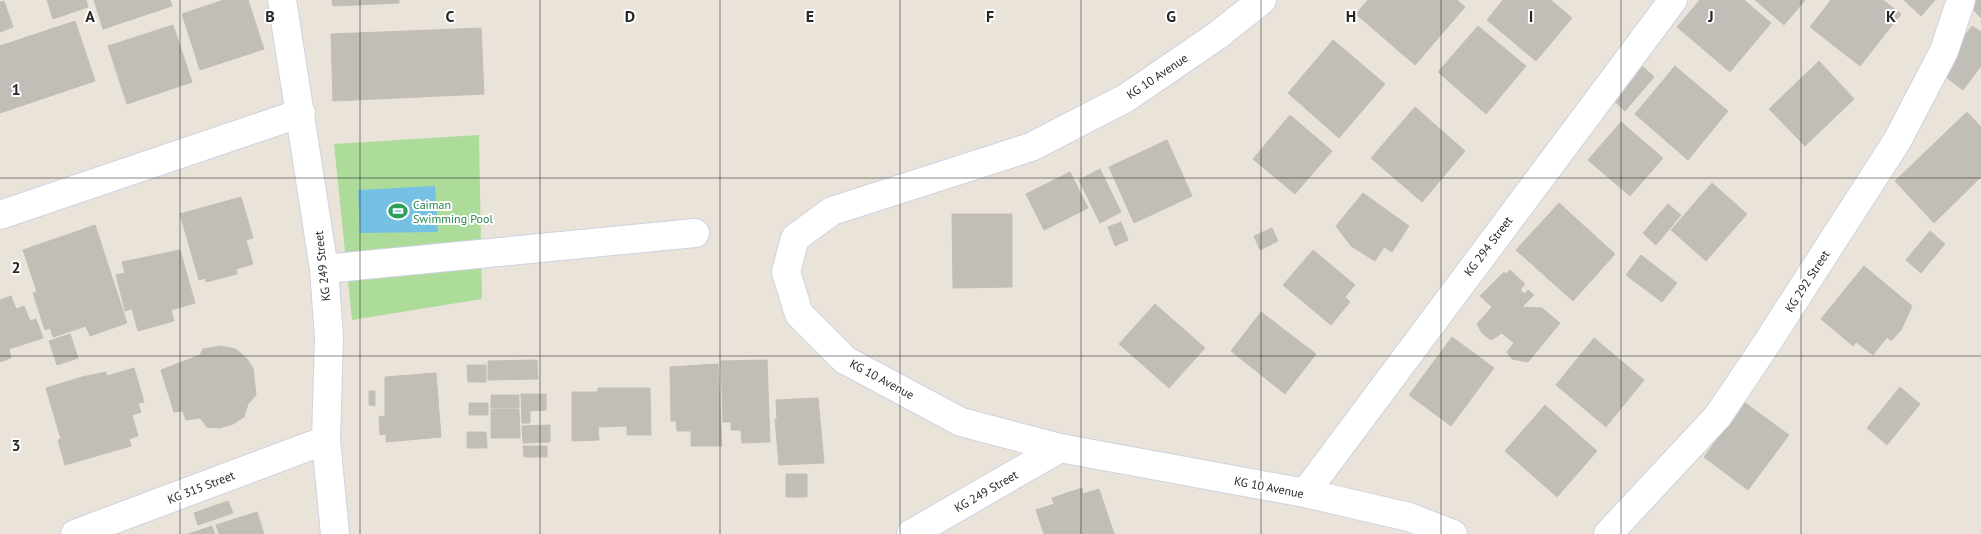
<svg xmlns="http://www.w3.org/2000/svg" width="1981" height="534" viewBox="0 0 1981 534" font-family="'PT Sans',sans-serif">
<rect width="100%" height="100%" fill="#e9e3da"/>
<path fill="#addc9a" d="M 479,135 L 482,299 L 352,320 L 334,144 Z"/>
<path fill="#74c1e4" d="M 435,186 L 438,232 L 360,233 L 358,190 Z"/>
<path fill="#c1bdb7" stroke="#c4bfb4" d="M 47,0 L 86,0 L 88,7 L 53,19 Z
M 94,0 L 170,0 L 172,6 L 103,29 Z
M 224,0 L 248,0 L 264,49 L 200,70 L 182,14 Z
M 332,0 L 399,0 L 399,3 L 333,6 Z
M 1368,0 L 1457,0 L 1465,7 L 1415,65 L 1356,14 Z
M 1503,0 L 1551,0 L 1572,18 L 1536,61 L 1487,20 Z
M 1700,0 L 1744,0 L 1771,23 L 1730,72 L 1677,27 Z
M 1755,0 L 1805,0 L 1784,25 Z
M 1831,0 L 1883,0 L 1901,14 L 1860,66 L 1810,27 Z
M 1904,0 L 1935,0 L 1921,16 Z
M 1976,0 L 1981,0 L 1981,18 L 1970,6 Z
M 4,1 L 13,27 L 0,32 L 0,2 Z
M 75,21 L 95,81 L 0,113 L 0,46 Z
M 173,25 L 192,82 L 127,104 L 108,46 Z
M 1478,26 L 1526,66 L 1486,114 L 1438,72 Z
M 1972,26 L 1981,32 L 1981,66 L 1963,90 L 1938,71 Z
M 481,28 L 484,94 L 333,101 L 331,34 Z
M 1333,40 L 1385,84 L 1339,138 L 1288,93 Z
M 1819,61 L 1854,99 L 1805,146 L 1769,109 Z
M 1641,65 L 1654,77 L 1625,111 L 1612,99 Z
M 1675,66 L 1728,111 L 1688,160 L 1635,114 Z
M 1415,107 L 1465,151 L 1422,202 L 1371,158 Z
M 1967,112 L 1981,127 L 1981,177 L 1934,223 L 1895,181 Z
M 1290,115 L 1332,151 L 1295,194 L 1253,159 Z
M 1621,122 L 1663,158 L 1630,196 L 1588,160 Z
M 1167,140 L 1192,196 L 1134,223 L 1109,167 Z
M 1100,169 L 1121,212 L 1100,223 L 1079,180 Z
M 1070,172 L 1088,208 L 1044,230 L 1026,194 Z
M 1712,183 L 1747,214 L 1706,261 L 1671,230 Z
M 1363,193 L 1409,226 L 1392,252 L 1384,247 L 1375,261 L 1351,246 L 1336,226 Z
M 241,197 L 253,238 L 246,240 L 253,264 L 236,269 L 237,274 L 206,282 L 205,278 L 199,280 L 180,214 Z
M 1559,203 L 1615,254 L 1573,301 L 1516,250 Z
M 1668,204 L 1681,215 L 1656,245 L 1643,233 Z
M 952,214 L 1012,214 L 1012,287 L 953,288 Z
M 1121,222 L 1128,240 L 1115,246 L 1108,227 Z
M 95,225 L 127,323 L 90,336 L 86,326 L 53,337 L 50,328 L 45,330 L 33,293 L 37,292 L 23,250 Z
M 1272,228 L 1278,241 L 1260,250 L 1254,236 Z
M 1930,231 L 1945,244 L 1921,273 L 1906,260 Z
M 180,250 L 195,303 L 171,310 L 174,321 L 138,331 L 132,309 L 125,311 L 116,275 L 125,273 L 122,262 Z
M 1313,250 L 1355,285 L 1345,297 L 1350,302 L 1331,325 L 1283,285 Z
M 1641,255 L 1677,283 L 1662,302 L 1626,275 Z
M 1864,266 L 1912,306 L 1901,330 L 1891,341 L 1887,337 L 1873,355 L 1856,342 L 1853,346 L 1821,319 Z
M 1510,270 L 1525,284 L 1520,290 L 1525,294 L 1528,290 L 1534,295 L 1522,307 L 1542,308 L 1560,323 L 1528,362 L 1512,359 L 1507,352 L 1514,343 L 1502,333 L 1491,340 L 1482,333 L 1477,324 L 1492,307 L 1480,296 L 1504,272 L 1506,274 Z
M 11,296 L 16,309 L 24,306 L 30,321 L 36,319 L 43,338 L 9,349 L 11,358 L 0,362 L 0,300 Z
M 1155,304 L 1205,348 L 1169,388 L 1119,344 Z
M 1261,312 L 1316,354 L 1285,394 L 1231,351 Z
M 70,334 L 78,358 L 57,365 L 49,341 Z
M 1452,337 L 1494,368 L 1451,426 L 1409,395 Z
M 1594,338 L 1644,380 L 1606,427 L 1556,385 Z
M 221,346 L 236,349 L 247,359 L 253,368 L 256,395 L 248,404 L 244,417 L 233,424 L 220,428 L 207,427 L 200,418 L 186,420 L 183,411 L 174,412 L 161,370 L 200,355 L 203,349 Z
M 537,360 L 538,379 L 488,380 L 488,361 Z
M 767,360 L 770,442 L 742,443 L 741,430 L 731,430 L 731,422 L 723,422 L 721,361 Z
M 718,364 L 722,446 L 691,446 L 691,431 L 677,431 L 676,421 L 671,421 L 670,367 Z
M 467,365 L 486,365 L 486,382 L 468,382 Z
M 134,368 L 144,402 L 138,403 L 141,412 L 132,415 L 138,436 L 129,439 L 131,446 L 65,465 L 58,440 L 61,439 L 46,388 L 82,377 L 106,372 L 107,376 Z
M 436,373 L 441,437 L 386,442 L 386,434 L 380,435 L 379,417 L 385,416 L 385,377 Z
M 1900,387 L 1920,404 L 1887,445 L 1867,428 Z
M 598,388 L 650,388 L 651,435 L 627,435 L 627,426 L 598,427 L 599,440 L 572,441 L 572,392 L 598,392 Z
M 369,391 L 375,391 L 375,406 L 369,405 Z
M 521,394 L 546,394 L 546,410 L 530,411 L 530,423 L 522,423 Z
M 491,395 L 519,395 L 519,408 L 491,408 Z
M 818,398 L 824,463 L 779,465 L 775,419 L 777,419 L 776,400 Z
M 1744,402 L 1789,435 L 1748,490 L 1704,457 Z
M 469,403 L 488,403 L 488,415 L 469,415 Z
M 1545,405 L 1597,451 L 1557,497 L 1505,451 Z
M 491,409 L 519,409 L 520,438 L 491,438 Z
M 550,425 L 550,442 L 523,443 L 522,426 Z
M 467,432 L 486,432 L 487,448 L 467,448 Z
M 523,446 L 547,446 L 547,457 L 524,457 Z
M 786,474 L 807,474 L 807,497 L 786,497 Z
M 1082,488 L 1083,494 L 1099,489 L 1114,534 L 1044,534 L 1036,510 L 1054,504 L 1052,498 Z
M 228,501 L 233,513 L 198,525 L 194,513 Z
M 257,512 L 264,534 L 219,534 L 216,525 Z
M 212,526 L 215,534 L 188,534 Z"/>
<g fill="none" stroke-linecap="round" stroke-linejoin="round">
<g stroke="#cfd2e0" stroke-width="30">
<path id="minor" d="M 282,0 L 324,269 L 329,337 L 326,440 L 335,534
M 0,215 L 301,113
M 324,269 L 695,233
M 1305,493 L 1673,0
M 75,534 L 326,440
M 911,534 L 1060,448
M 1608,534 L 1718,416 L 1765,346 L 1897,141 L 1944,51 L 1961,0"/>
</g>
<g stroke="#cfd2e0" stroke-width="30">
<path id="tertiary" d="M 1262,0 L 1218,35 L 1126,98 L 1031,147 L 832,211 L 795,238 L 786,272 L 799,314 L 845,360 L 961,422 L 1060,448 L 1305,493 L 1409,517 L 1453,534"/>
</g>
<use href="#minor" stroke="#fff" stroke-width="28"/>
<use href="#tertiary" stroke="#fff" stroke-width="28"/>
</g>
<path fill="none" stroke="#272727" stroke-width="1" stroke-opacity="0.55" d="M 180,0 L 180,534M 360,0 L 360,534M 540,0 L 540,534M 720,0 L 720,534M 900,0 L 900,534M 1081,0 L 1081,534M 1261,0 L 1261,534M 1441,0 L 1441,534M 1621,0 L 1621,534M 1801,0 L 1801,534M 0,178 L 1981,178M 0,356 L 1981,356"/>
<defs>
<g id="stadium-bare" transform="scale(1.5)"><path d="M0-5a6.5 5 0 1 0 0 10a6.5 5 0 1 0 0-10ZM-3.5-1.8h7v3.6h-7Z" fill="#2e9e5b" stroke="#fff" stroke-width="2.5" paint-order="stroke"/></g>
</defs>
<g fill-rule="evenodd">
<use href="#stadium-bare" x="398" y="211"/>
</g>
<g text-anchor="middle" dominant-baseline="central" stroke-width="4" stroke-linejoin="round" paint-order="stroke">
<g font-size="12" fill="#272727" stroke="#fff">
<text transform="translate(1157 76) rotate(-34)">KG 10 Avenue</text>
<text transform="translate(1488 246) rotate(-53)">KG 294 Street</text>
<text transform="translate(322 266) rotate(-96)">KG 249 Street</text>
<text transform="translate(1807 281) rotate(-57)">KG 292 Street</text>
<text transform="translate(882 379) rotate(28)">KG 10 Avenue</text>
<text transform="translate(201 487) rotate(-21)">KG 315 Street</text>
<text transform="translate(1269 487) rotate(11)">KG 10 Avenue</text>
<text transform="translate(986 491) rotate(-30)">KG 249 Street</text>
</g>
<g font-size="12" fill="#27864d" stroke="#fff" text-anchor="start">
<text x="413" y="204">Caiman<tspan x="413" dy="14">Swimming Pool</tspan></text>
</g>
</g>
<g font-size="16" text-anchor="middle" font-weight="bold" fill="#272727" stroke="#fff" stroke-width="4" stroke-linejoin="round" paint-order="stroke">
<text x="90" y="22">A</text>
<text x="270" y="22">B</text>
<text x="450" y="22">C</text>
<text x="630" y="22">D</text>
<text x="810" y="22">E</text>
<text x="990" y="22">F</text>
<text x="1171" y="22">G</text>
<text x="1351" y="22">H</text>
<text x="1531" y="22">I</text>
<text x="1711" y="22">J</text>
<text x="1891" y="22">K</text>
<text x="16" y="95">1</text>
<text x="16" y="273">2</text>
<text x="16" y="451">3</text>
</g>
</svg>
